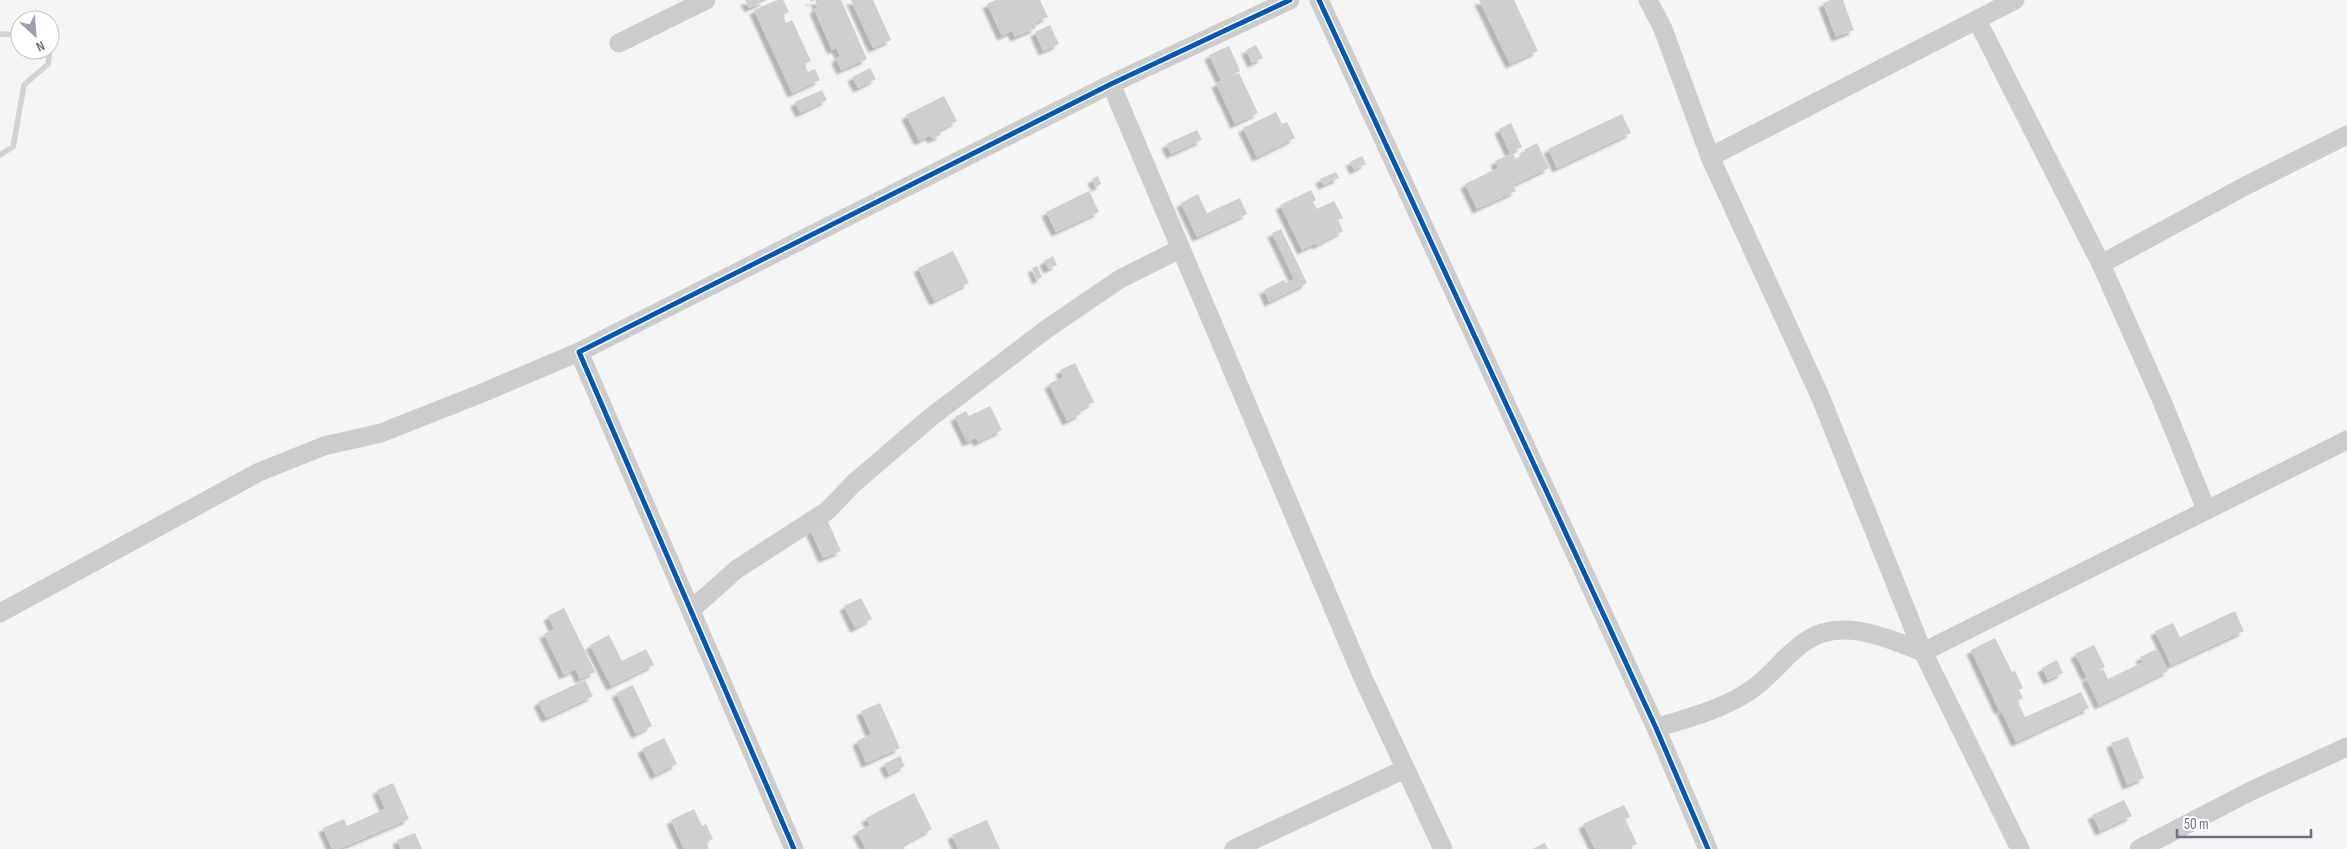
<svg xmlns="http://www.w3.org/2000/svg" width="2347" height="849" viewBox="0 0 2347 849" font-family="'Sofia Sans Condensed',sans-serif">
<defs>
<filter id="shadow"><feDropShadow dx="-4.5" dy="4.5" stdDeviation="1" flood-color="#0004"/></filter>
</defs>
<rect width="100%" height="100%" fill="#f5f5f5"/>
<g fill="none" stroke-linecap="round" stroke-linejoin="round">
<path stroke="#ced3d6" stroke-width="5.5" d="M 0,34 L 20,35
M 0,155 L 13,147 L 24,85 L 48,64 L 50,50"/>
</g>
<path fill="#cecfd0" filter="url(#shadow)" d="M 745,0 L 767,0 L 749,8 Z
M 777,0 L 783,0 L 789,12 L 783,15 L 786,23 L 792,20 L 811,61 L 805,64 L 808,72 L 815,69 L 820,80 L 792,93 L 754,10 Z
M 810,0 L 841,0 L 867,59 L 841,70 L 836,58 L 840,56 L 836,48 L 832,50 L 814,9 L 818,7 L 815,0 L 811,2 Z
M 851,0 L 873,0 L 891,40 L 873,48 Z
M 996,0 L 1040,0 L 1048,17 L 1034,23 L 1036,28 L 1015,37 L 1012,31 L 1002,36 L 987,4 Z
M 1479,0 L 1514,0 L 1538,51 L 1510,64 Z
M 1831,0 L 1843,0 L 1854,30 L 1836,37 L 1823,3 Z
M 1050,25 L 1059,44 L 1043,51 L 1035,32 Z
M 1256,45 L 1263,58 L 1252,63 L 1246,50 Z
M 1229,46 L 1240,71 L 1221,80 L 1209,55 Z
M 870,68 L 876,79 L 858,88 L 852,77 Z
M 1239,73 L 1258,113 L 1235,124 L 1216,83 Z
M 822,90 L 827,100 L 800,113 L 795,102 Z
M 944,96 L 957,121 L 938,131 L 941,135 L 932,139 L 930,135 L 919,141 L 906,115 Z
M 1276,112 L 1282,124 L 1287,122 L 1295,138 L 1257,157 L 1243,128 Z
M 1622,114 L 1631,133 L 1557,168 L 1548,149 Z
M 1511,123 L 1522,147 L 1510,153 L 1499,129 Z
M 1197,130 L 1202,140 L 1171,154 L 1166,144 Z
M 1537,143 L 1549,168 L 1513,185 L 1516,191 L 1477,209 L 1465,184 L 1498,168 L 1495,161 L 1513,153 L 1515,159 L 1526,153 L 1524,150 Z
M 1362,156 L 1366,164 L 1354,170 L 1350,162 Z
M 1336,172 L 1339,178 L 1323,185 L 1320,179 Z
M 1098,176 L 1101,184 L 1096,187 L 1092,179 Z
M 1311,190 L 1316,200 L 1313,202 L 1317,209 L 1334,201 L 1343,218 L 1338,220 L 1343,231 L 1317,245 L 1316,243 L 1302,250 L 1280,205 Z
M 1089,191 L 1099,212 L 1056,232 L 1046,212 Z
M 1198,194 L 1207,213 L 1240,198 L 1247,214 L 1197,237 L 1181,203 Z
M 1281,229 L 1307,283 L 1269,302 L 1264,290 L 1284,280 L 1286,283 L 1294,279 L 1272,233 Z
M 953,251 L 969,283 L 934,301 L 918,268 Z
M 1053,256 L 1057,265 L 1048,269 L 1044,261 Z
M 1037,266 L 1042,277 L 1037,280 L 1032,268 Z
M 1075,363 L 1094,402 L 1079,410 L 1081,414 L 1067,421 L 1049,384 L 1063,377 L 1060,370 Z
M 990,406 L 1002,430 L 978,442 L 976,438 L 967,442 L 955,417 L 966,411 L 969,416 Z
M 826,517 L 841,551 L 823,558 L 808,525 Z
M 861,598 L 872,619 L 855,628 L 844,606 Z
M 564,608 L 595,672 L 580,679 L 575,669 L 564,675 L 544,634 L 554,629 L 548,616 Z
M 2235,611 L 2244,631 L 2171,665 L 2155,631 L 2173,623 L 2180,637 Z
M 609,635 L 622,661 L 646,649 L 654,665 L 611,686 L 590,645 Z
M 1995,638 L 2012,672 L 2015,671 L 2023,688 L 2019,690 L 2023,698 L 1999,710 L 1971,650 Z
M 2094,645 L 2105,667 L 2086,676 L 2075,654 Z
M 2157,649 L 2168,671 L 2099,705 L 2086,678 L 2103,669 L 2108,679 L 2143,662 L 2140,657 Z
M 2057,660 L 2063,673 L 2048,680 L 2042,668 Z
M 585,680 L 593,696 L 546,718 L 538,702 Z
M 633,685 L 652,726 L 636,734 L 616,693 Z
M 2081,692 L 2089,708 L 2016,742 L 2001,710 L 2018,702 L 2025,717 Z
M 880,703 L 900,748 L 866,763 L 857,741 L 871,734 L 861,711 Z
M 2128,737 L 2144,778 L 2127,785 L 2111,743 Z
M 664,738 L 677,764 L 655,775 L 642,749 Z
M 900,756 L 905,766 L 889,774 L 884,764 Z
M 393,783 L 409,819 L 339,849 L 332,849 L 323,828 L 344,819 L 347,826 L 385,809 L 377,790 Z
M 914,793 L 932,829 L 902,845 L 905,849 L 866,849 L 857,832 L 870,825 L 866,818 Z
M 2124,800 L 2132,816 L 2100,831 L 2092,815 Z
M 1624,805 L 1630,817 L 1625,819 L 1637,844 L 1626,849 L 1595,849 L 1583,824 Z
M 694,809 L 702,826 L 706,824 L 713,839 L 706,842 L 709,849 L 684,849 L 671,820 Z
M 987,820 L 1000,849 L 958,849 L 952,835 Z
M 415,833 L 422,849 L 401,849 L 397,840 Z
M 1545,843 L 1548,849 L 1532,849 Z"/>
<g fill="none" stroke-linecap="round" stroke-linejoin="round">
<path stroke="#cccccd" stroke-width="19" d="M 1319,0 L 1656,728 L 1708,849
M 1648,0 L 1663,29 L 1710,157 L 1820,396 L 1923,652 L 2020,849
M 1977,20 L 2101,264
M 619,43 L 706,0
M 1111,84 L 1363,678 L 1443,849
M 1710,157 L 2015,0
M 2206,509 L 2162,401 L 2101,264 L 2249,184 L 2347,135
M 691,610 L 737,569 L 827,511 L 854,483 L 931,417 L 1048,328 L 1120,279 L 1180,249
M 0,613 L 259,472 L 324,446 L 381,433 L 482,393 L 579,352
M 1656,728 C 1690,717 1726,709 1755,687 C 1773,674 1787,653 1806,641 C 1842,617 1887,638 1923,652 L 2347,440
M 794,849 L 579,352 L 1111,84 L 1290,0
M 1234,849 L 1405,769
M 2139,849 L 2251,791 L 2347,747"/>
<g stroke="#fff" stroke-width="8">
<path id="cycleway" d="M 1319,0 L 1656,728 L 1708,849
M 794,849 L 579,352 L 1111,84 L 1290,0"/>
</g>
<use href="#cycleway" stroke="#0057b8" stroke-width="5"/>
</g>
<g transform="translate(35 35) rotate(154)"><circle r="24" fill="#ffffff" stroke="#c3c7cd"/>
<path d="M0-4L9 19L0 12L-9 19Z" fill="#9aa0aa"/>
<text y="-8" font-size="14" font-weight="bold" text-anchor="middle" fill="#697381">N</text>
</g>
<path d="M2177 829v8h134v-8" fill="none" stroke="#697381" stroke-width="2.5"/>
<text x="2184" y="829" font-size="15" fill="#697381" stroke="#ffffff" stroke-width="4" paint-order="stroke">50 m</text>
</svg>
